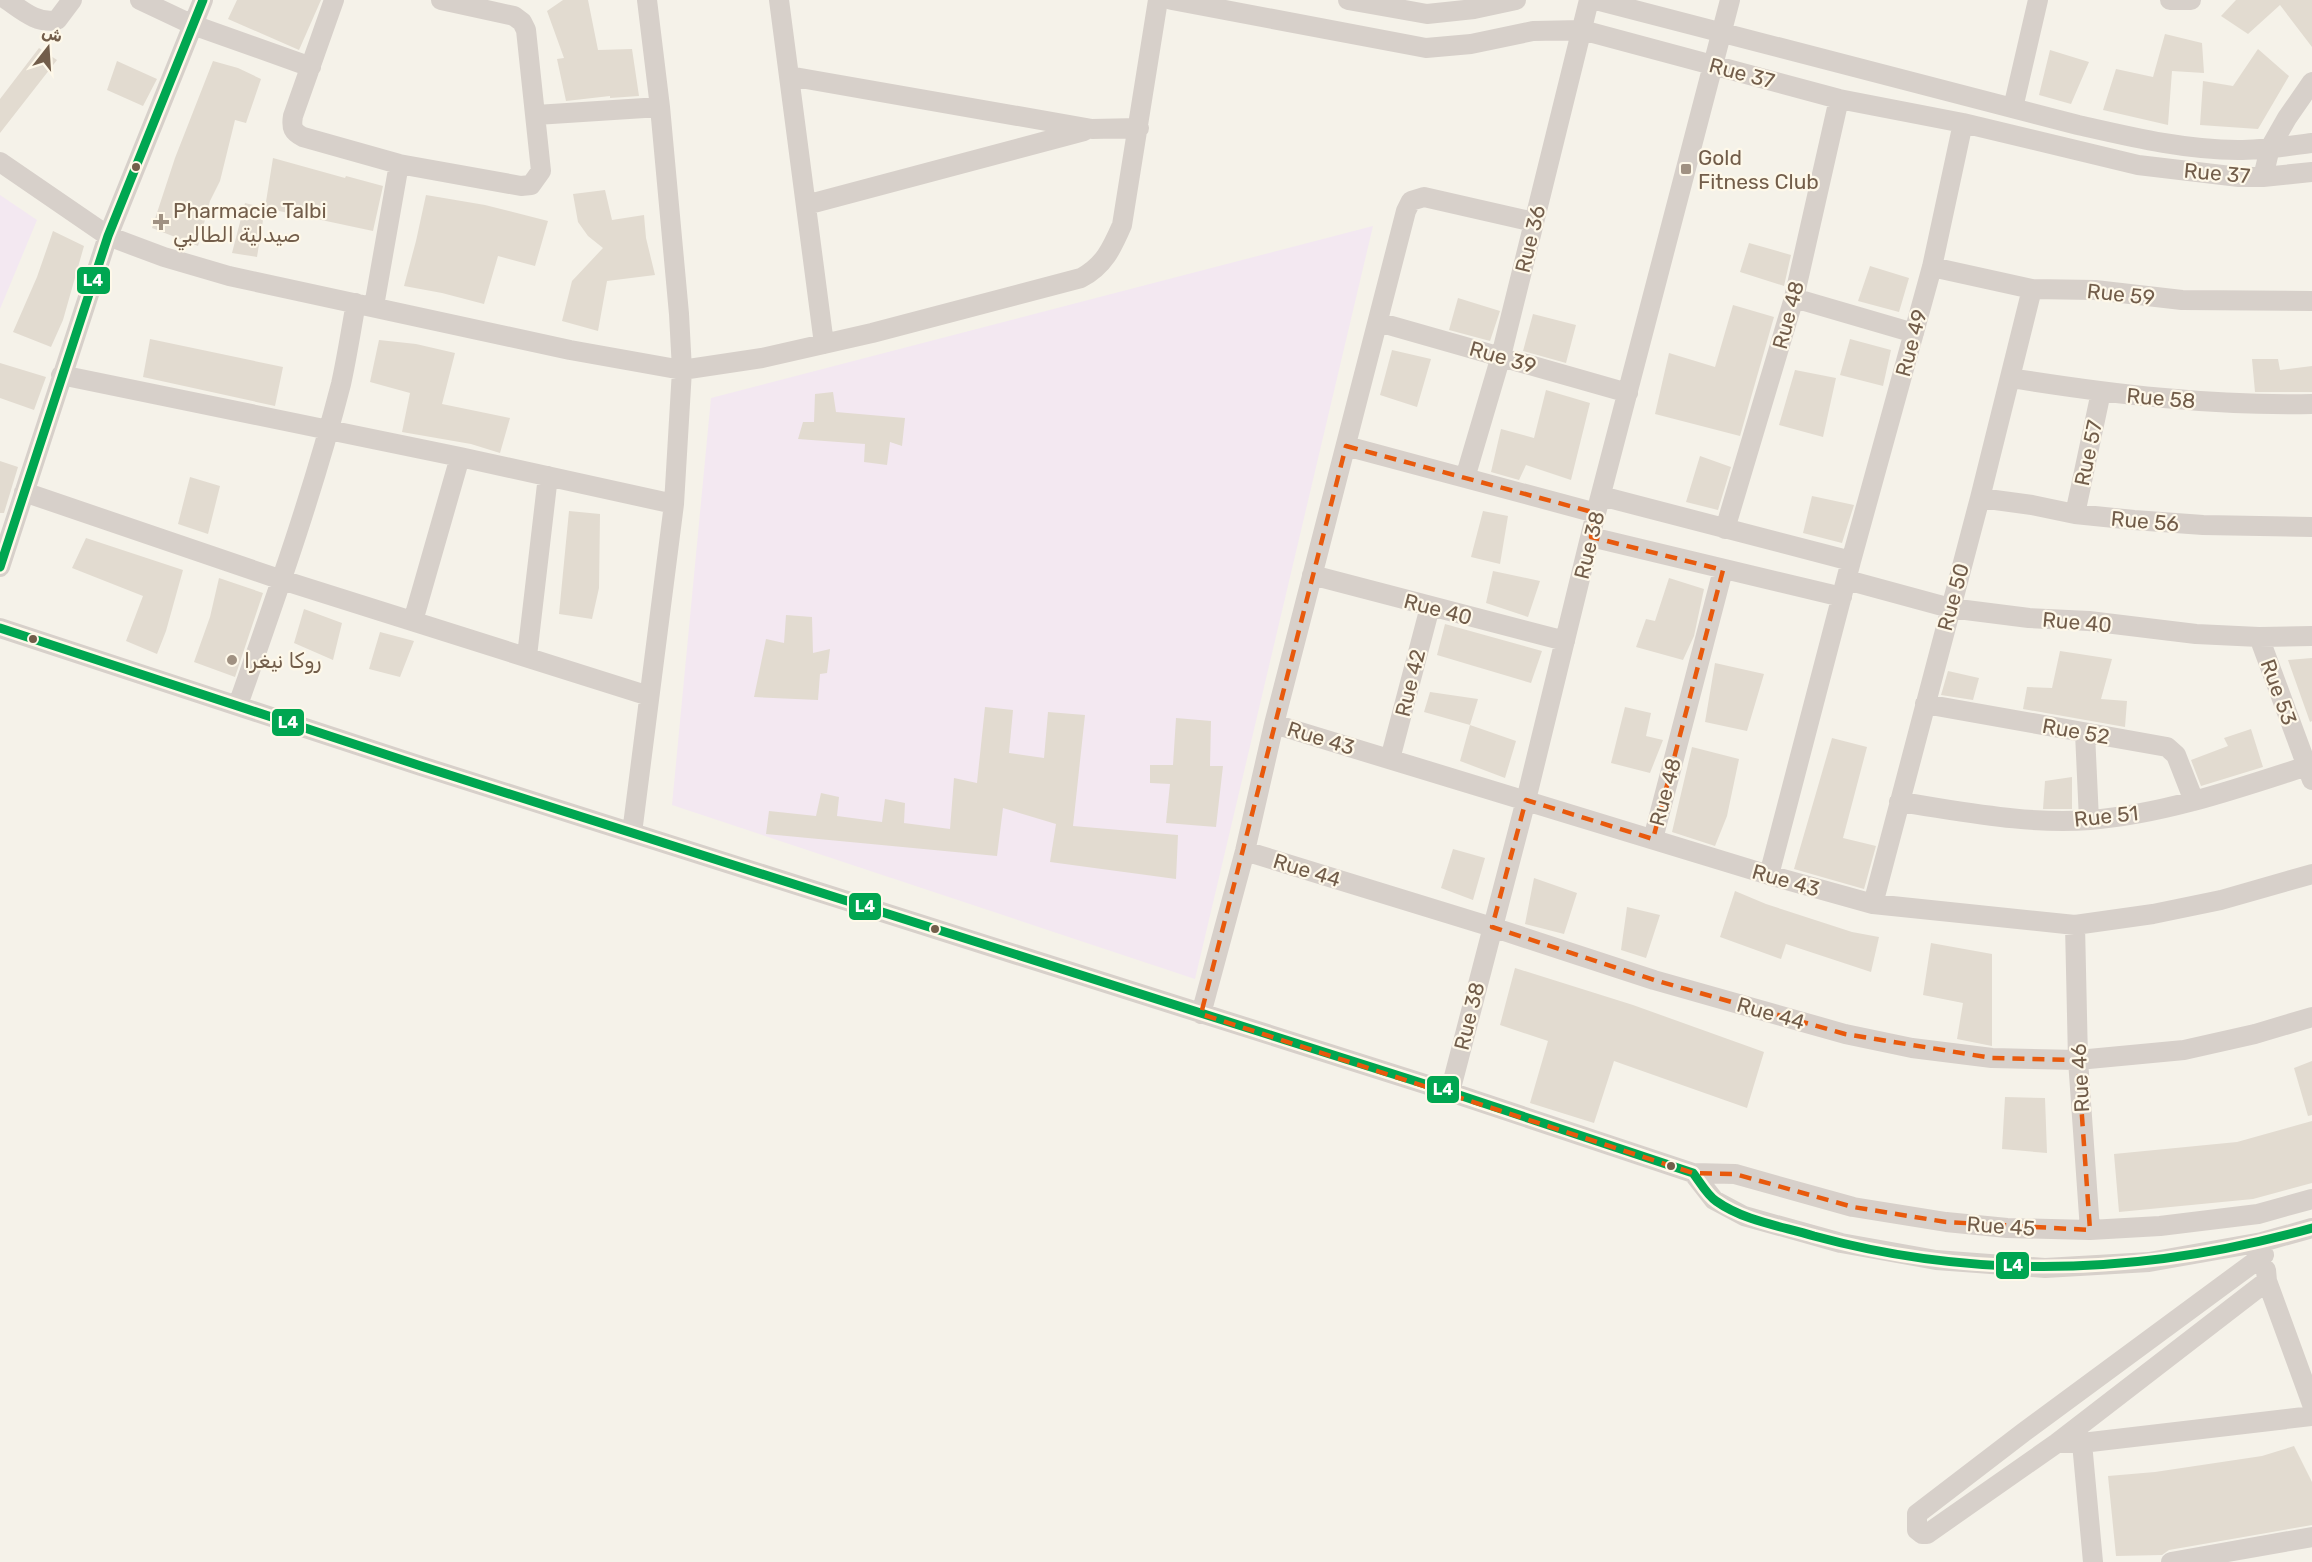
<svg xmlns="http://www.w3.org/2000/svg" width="2312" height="1562" viewBox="0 0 2312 1562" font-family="Rubik,'Noto Naskh Arabic',sans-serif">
<rect width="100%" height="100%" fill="#f5f2e9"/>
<path fill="#f3e8f1" d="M 0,195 L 37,220 L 0,309 Z
M 1373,226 L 1195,979 L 672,805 L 711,398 Z"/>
<path fill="#e2dbd0" d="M 237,0 L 321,0 L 299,50 L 228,19 Z
M 563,0 L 588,0 L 598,50 L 632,49 L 639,96 L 610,98 L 610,96 L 566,101 L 557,59 L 564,58 L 547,11 Z
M 2236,0 L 2312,0 L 2312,47 L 2280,5 L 2248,34 L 2221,16 Z
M 2165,34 L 2202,43 L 2204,73 L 2172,71 L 2168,125 L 2103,110 L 2116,69 L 2153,77 Z
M 39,48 L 57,60 L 0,133 L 0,99 Z
M 2258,49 L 2289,76 L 2258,129 L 2200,125 L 2203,81 L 2233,86 Z
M 2050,50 L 2089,62 L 2071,104 L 2039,95 Z
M 117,61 L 157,79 L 143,106 L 107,90 Z
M 213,61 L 238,68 L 261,79 L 246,123 L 235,120 L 220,181 L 210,201 L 198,246 L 152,228 L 175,158 Z
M 273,158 L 345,178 L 346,176 L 383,186 L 373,231 L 265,208 Z
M 605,190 L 612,220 L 644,215 L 646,238 L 655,275 L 607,281 L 598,331 L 562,321 L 572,281 L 603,248 L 588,236 L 578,222 L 573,194 Z
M 426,195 L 485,205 L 548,221 L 535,266 L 498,256 L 484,304 L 442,293 L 404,286 L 416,241 Z
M 245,203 L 265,208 L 257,257 L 232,253 Z
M 53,231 L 84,246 L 63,320 L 51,347 L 13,332 L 37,277 Z
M 1749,243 L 1791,255 L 1784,286 L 1740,272 Z
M 1870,266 L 1909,278 L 1899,312 L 1858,301 Z
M 1458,298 L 1500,311 L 1490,341 L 1449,330 Z
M 1733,305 L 1774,317 L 1740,436 L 1655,414 L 1669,353 L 1715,367 Z
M 1533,314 L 1576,325 L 1566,363 L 1523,351 Z
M 150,339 L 283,367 L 275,406 L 143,377 Z
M 1850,339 L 1891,350 L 1883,386 L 1840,375 Z
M 379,340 L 416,344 L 455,353 L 442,404 L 510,418 L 500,453 L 471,444 L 402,432 L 410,393 L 370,382 Z
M 1392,350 L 1431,359 L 1417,407 L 1380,395 Z
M 2252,359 L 2278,359 L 2280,370 L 2312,366 L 2312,392 L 2255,392 Z
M 0,363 L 46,377 L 34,410 L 0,398 Z
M 1795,370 L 1836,378 L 1823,437 L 1779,425 Z
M 1546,390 L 1590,403 L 1571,480 L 1526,465 L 1519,480 L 1491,472 L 1501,429 L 1534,438 Z
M 833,392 L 836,412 L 905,418 L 902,446 L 890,442 L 887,465 L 864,462 L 865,444 L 798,439 L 803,422 L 814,422 L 815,394 Z
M 1700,456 L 1731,467 L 1718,510 L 1686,502 Z
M 0,461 L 18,467 L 4,513 L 0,513 Z
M 190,477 L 220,486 L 208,534 L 178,524 Z
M 1812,496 L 1854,505 L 1842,543 L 1803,533 Z
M 569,511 L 600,514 L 599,588 L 592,619 L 559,614 Z
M 1483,511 L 1508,516 L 1500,564 L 1471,557 Z
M 86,538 L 183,570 L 166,631 L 157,654 L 126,641 L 143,596 L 72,568 Z
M 1493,571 L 1540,581 L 1528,617 L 1486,603 Z
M 219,578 L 263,593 L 235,677 L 194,662 L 210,617 Z
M 1669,578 L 1704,589 L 1694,636 L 1683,660 L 1636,647 L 1646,619 L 1655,621 Z
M 304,609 L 342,623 L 333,660 L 294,643 Z
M 786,615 L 812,617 L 813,653 L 830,649 L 827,673 L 820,674 L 818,700 L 754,697 L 766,639 L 784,643 Z
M 1445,624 L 1542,651 L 1531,683 L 1437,655 Z
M 380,632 L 414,641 L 400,677 L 369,669 Z
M 2060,651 L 2112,659 L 2101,699 L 2127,701 L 2125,727 L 2023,709 L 2027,687 L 2052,688 Z
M 2312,658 L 2312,721 L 2310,722 L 2288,660 Z
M 1715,663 L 1764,674 L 1747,731 L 1705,722 Z
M 1948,671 L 1979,678 L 1973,700 L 1941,695 Z
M 1430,692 L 1478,699 L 1470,725 L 1424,712 Z
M 985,707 L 1013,710 L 1009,753 L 1044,758 L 1048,712 L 1085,715 L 1073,826 L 1178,835 L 1176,879 L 1050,862 L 1056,824 L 1003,808 L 997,856 L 766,834 L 769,811 L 816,816 L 821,793 L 839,797 L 837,816 L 882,822 L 885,799 L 905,803 L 904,823 L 950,829 L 954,778 L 977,783 Z
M 1625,707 L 1651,713 L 1646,736 L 1663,740 L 1650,773 L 1611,763 Z
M 1176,718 L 1211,721 L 1210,766 L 1223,766 L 1216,827 L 1166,823 L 1170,784 L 1150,783 L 1150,765 L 1173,765 Z
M 1470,725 L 1516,741 L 1505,778 L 1460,761 Z
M 2251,729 L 2263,767 L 2201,786 L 2191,760 L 2228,746 L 2224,738 Z
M 1832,738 L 1867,747 L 1843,838 L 1876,846 L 1864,889 L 1794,869 Z
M 1692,747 L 1739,759 L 1727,816 L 1715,846 L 1672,832 Z
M 2072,777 L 2072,809 L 2043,809 L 2045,781 Z
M 1453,849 L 1485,858 L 1473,900 L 1441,888 Z
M 1534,878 L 1577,893 L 1564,934 L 1525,924 Z
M 1735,891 L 1766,904 L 1852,932 L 1879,937 L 1871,972 L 1786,944 L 1781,959 L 1720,937 Z
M 1627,907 L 1660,915 L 1646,958 L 1621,950 Z
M 1931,943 L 1992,954 L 1992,1046 L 1957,1039 L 1963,1003 L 1923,995 Z
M 1515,968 L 1633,1005 L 1764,1052 L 1747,1108 L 1614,1061 L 1594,1123 L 1530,1103 L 1548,1041 L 1500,1025 Z
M 2312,1061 L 2312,1115 L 2308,1116 L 2294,1068 Z
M 2005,1097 L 2045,1098 L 2047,1153 L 2002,1149 Z
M 2312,1121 L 2312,1183 L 2253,1199 L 2119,1212 L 2114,1154 L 2237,1142 Z
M 2294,1446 L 2312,1482 L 2312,1525 L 2169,1550 L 2162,1555 L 2116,1556 L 2108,1476 L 2155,1472 L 2262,1456 Z"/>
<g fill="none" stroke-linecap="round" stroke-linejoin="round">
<path stroke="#d7d0ca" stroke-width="20" d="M 7,0 C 23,11 37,24 57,20 L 72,0
M 140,0 L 193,25 L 311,67
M 334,0 L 293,116 C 291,128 293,132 303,137 L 399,164 L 521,186 L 531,185 L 541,171 L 526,30 L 522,22 L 514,16 L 441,0
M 779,0 L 824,344
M 1172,0 L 1426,48 L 1471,44 L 1533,31 L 1582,30 L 1839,99 L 1963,123 L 2138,165 L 2239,177 L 2263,177 L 2312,172
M 1348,0 L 1427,14 L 1474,9 L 1516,0
M 1596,0 L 2078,125 C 2131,137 2184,150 2238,150 C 2263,150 2288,146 2312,143
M 2170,0 L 2191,0
M 789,76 L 1092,129 L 1139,128
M 2013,108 L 2038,0
M 536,115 L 660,107
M 0,162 L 108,236 L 164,257 L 229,276 L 570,350 L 682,370 L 762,358 L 872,333 L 1081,278 C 1104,266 1112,248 1122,225 L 1158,0
M 2263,177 L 2270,148 L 2287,118 L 2312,82
M 806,205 L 1084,131
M 1932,267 L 2032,289 L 2095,290 L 2182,300 L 2312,301
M 1794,298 L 1914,333
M 374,306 L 399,164
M 1378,322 L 1628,393
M 61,375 L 460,457 L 674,504
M 2011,378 C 2111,394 2211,406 2312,404
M 1346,446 L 1596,513
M 1465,478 L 1501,356 L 1589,0
M 24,492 L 282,580 L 649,696
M 1601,496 L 1851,561
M 1980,498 L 2032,505 L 2075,514 L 2134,520 L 2203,525 L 2312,527
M 2075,514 L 2101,392
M 1725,529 L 1794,298 L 1839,99
M 1591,537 L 1842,597
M 0,567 L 108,236 L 203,0
M 1312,575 L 1565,641
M 1847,580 L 1950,608 L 2029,618 L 2089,621 L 2196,634 L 2259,637 L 2312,636
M 413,621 L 460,457
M 0,628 L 421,766 L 1450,1092 L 1693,1173 L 1735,1174 L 1853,1207 L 1946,1222 L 2007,1228 L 2090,1230 L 2160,1226 L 2258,1214 L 2312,1199
M 2259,637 L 2312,780
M 527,656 L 548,476
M 1925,704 L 2167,747 L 2176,755 L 2194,801
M 238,705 C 275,599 313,493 341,384 C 347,357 351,330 356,303
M 1274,724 L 1769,875 L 1873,904 L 2075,925 L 2153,914 L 2221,900 L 2312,874
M 2085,733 L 2089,820
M 1390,759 L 1430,607
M 1899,802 C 1962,811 2027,825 2090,820 C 2164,814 2236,789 2307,766
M 632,833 L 674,504 L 682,370 L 679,314 L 660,107 L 647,0
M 1653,839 L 1723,570
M 1245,851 L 1492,927 L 1654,980 L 1845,1034 L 1912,1048 L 1992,1058 L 2078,1060 L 2184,1050 L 2255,1034 L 2312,1017
M 1769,875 L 1851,561 L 1932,267 L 1963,123
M 1873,904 L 1980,498 L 2032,289
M 2075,925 L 2078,1060 L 2090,1230
M 1201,1014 L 1245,851 L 1274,724 L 1406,211 L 1411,201 L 1424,197 L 1534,222
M 1450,1092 L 1526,800 L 1596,513 L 1730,0
M 1693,1173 L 1714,1200 L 1744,1216 L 1841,1243 L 1936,1260 L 2045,1268 L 2149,1262 L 2262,1242 L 2312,1228
M 2264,1255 L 2024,1432 L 1917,1514 L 1917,1530 L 1922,1534 L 1927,1534 L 2057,1443 L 2267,1281
M 2266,1270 L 2267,1281 L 2312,1404
M 2057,1443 L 2082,1443 L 2312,1416
M 2082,1443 L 2093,1562
M 2171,1562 L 2312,1537"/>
<g stroke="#fef8e9" stroke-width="14">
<path id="bus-1" d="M 0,567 L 108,236 L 203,0
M 0,628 L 421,766 L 1450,1092 L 1693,1173 C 1700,1182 1707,1195 1716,1201 C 1744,1221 1781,1226 1814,1236 C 1979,1281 2148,1274 2312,1228"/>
</g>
<use href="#bus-1" stroke="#00a651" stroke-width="9"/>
</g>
<path fill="none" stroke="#e8590c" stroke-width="4.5" stroke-dasharray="12 8" stroke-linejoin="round" d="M 1346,446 L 1596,513 L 1591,537 L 1723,570 L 1653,839 L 1526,800 L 1492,927 L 1654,980 L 1845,1034 L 1992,1058 L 2078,1060 L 2090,1230 L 1946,1222 L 1853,1207 L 1735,1174 L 1693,1173 L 1201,1014 Z"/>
<g fill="#725d4a" stroke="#fef8e9" stroke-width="2">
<circle cx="136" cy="167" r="5"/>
<circle cx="33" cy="639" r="5"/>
<circle cx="935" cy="929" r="5"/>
<circle cx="1671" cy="1166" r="5"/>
</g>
<g fill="#a09182" stroke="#fef8e9" stroke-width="2">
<rect x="1680" y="163" width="12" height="12" rx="3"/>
<path d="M158 213h6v6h6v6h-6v6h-6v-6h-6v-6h6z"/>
<circle cx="232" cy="660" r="6"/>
</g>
<g text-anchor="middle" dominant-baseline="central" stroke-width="4.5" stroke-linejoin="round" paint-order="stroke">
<g font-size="21" fill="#725d4a" stroke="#fef8e9">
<text transform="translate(1742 73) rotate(15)">Rue 37</text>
<text transform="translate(2217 173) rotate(5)">Rue 37</text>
<text transform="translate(1530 239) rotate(-76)">Rue 36</text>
<text transform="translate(2121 294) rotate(6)">Rue 59</text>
<text transform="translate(1788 315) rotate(-75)">Rue 48</text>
<text transform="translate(1911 343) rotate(-75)">Rue 49</text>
<text transform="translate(1503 357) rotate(16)">Rue 39</text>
<text transform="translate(2161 398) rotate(5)">Rue 58</text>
<text transform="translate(2088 453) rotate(-78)">Rue 57</text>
<text transform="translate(2145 521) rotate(5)">Rue 56</text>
<text transform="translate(1589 545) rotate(-76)">Rue 38</text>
<text transform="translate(1953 597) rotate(-75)">Rue 50</text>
<text transform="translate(1438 609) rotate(15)">Rue 40</text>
<text transform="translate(2077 622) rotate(5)">Rue 40</text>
<text transform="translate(1410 683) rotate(-76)">Rue 42</text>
<text transform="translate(2279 692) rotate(70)">Rue 53</text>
<text transform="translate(2076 731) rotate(10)">Rue 52</text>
<text transform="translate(1321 738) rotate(17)">Rue 43</text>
<text transform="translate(1665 792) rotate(-75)">Rue 48</text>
<text transform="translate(2106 816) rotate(-6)">Rue 51</text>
<text transform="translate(1307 870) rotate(17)">Rue 44</text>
<text transform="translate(1786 880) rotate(16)">Rue 43</text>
<text transform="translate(1771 1013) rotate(16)">Rue 44</text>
<text transform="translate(1469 1016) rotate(-76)">Rue 38</text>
<text transform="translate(2080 1078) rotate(-93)">Rue 46</text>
<text transform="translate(2001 1226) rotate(4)">Rue 45</text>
</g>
<g font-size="21" fill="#725d4a" stroke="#fef8e9" text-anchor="start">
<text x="1698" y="157">Gold<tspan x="1698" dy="24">Fitness Club</tspan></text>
<text x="173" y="210">Pharmacie Talbi<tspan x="173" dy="24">صيدلية الطالبي</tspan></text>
<text x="244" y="660">روكا نيغرا</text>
</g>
</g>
<g stroke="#fef8e9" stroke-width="2">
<rect x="76" y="266" width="35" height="29" rx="6" fill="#00a651"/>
<rect x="271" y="708" width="34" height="29" rx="6" fill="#00a651"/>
<rect x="848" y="892" width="34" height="29" rx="6" fill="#00a651"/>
<rect x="1426" y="1075" width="34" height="29" rx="6" fill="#00a651"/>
<rect x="1995" y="1251" width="35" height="29" rx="6" fill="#00a651"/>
</g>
<g font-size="16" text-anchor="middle" font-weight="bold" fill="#fff">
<text x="93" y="286">L4</text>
<text x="288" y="728">L4</text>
<text x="865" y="912">L4</text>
<text x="1443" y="1095">L4</text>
<text x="2013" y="1271">L4</text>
</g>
<g transform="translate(48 48) rotate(17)" stroke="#fef8e9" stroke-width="4.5" paint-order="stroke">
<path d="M0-4.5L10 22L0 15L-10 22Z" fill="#725d4a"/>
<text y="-9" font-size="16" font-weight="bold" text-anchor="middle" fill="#725d4a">ش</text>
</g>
</svg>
